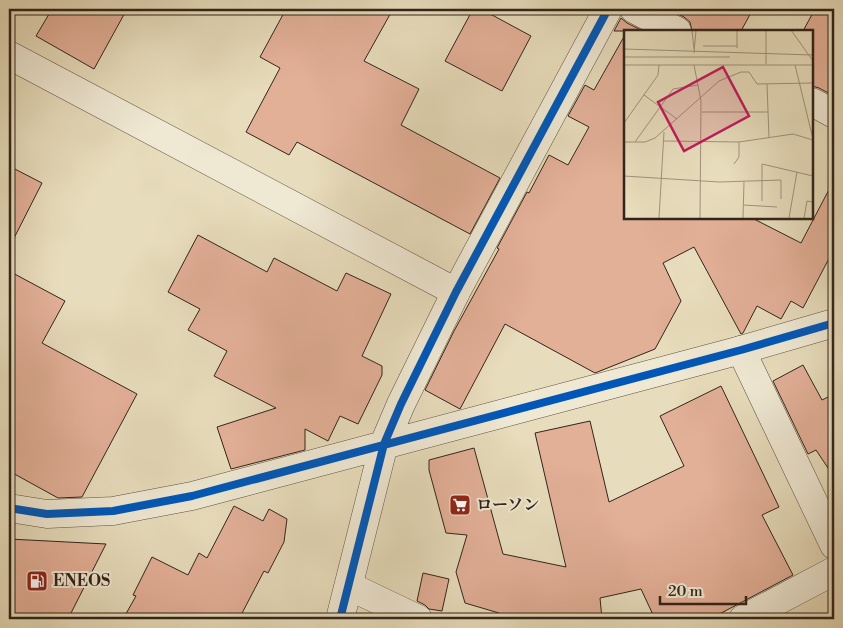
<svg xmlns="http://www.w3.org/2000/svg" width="843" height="628" viewBox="0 0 843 628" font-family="'Libre Bodoni','Noto Serif JP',serif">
<rect width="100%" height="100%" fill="#e7dcbb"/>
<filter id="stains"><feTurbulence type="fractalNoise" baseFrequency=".004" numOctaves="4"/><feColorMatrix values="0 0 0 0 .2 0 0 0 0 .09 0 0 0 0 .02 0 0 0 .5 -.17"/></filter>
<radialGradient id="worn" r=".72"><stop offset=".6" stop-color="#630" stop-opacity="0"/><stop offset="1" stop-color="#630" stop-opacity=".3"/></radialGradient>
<path fill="#e2af97" stroke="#32241b" d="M 52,9 L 127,9 L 94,69 L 36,36 Z
M 286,9 L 393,9 L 364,61 L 419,89 L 401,125 L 500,178 L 470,234 L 297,142 L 289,155 L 246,132 L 280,68 L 260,57 Z
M 473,9 L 481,9 L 531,36 L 502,91 L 445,61 Z
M 668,9 L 753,9 L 741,31 L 692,31 L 690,22 L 684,17 Z
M 815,9 L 834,9 L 834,96 L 819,88 L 812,86 L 812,31 L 803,31 Z
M 621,18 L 627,23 L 643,31 L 614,31 Z
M 626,33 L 626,218 L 752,218 L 801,243 L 834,180 L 834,249 L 803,308 L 791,301 L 781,319 L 757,306 L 743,333 L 741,334 L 694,247 L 663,263 L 681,301 L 655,349 L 595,373 L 505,324 L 460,409 L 425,390 L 454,331 L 499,249 L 497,248 L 527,192 L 529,193 L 549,155 L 568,165 L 589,127 L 568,116 L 585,85 L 594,90 Z
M 9,166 L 42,183 L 9,248 Z
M 198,235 L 267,272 L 274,258 L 337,291 L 346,273 L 391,294 L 362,356 L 382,366 L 382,375 L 358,424 L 340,416 L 328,441 L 305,429 L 305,450 L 231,469 L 217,427 L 276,408 L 214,376 L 227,351 L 188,330 L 200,309 L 168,292 Z
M 9,271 L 65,301 L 42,343 L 137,394 L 82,497 L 58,498 L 9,471 Z
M 803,365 L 822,400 L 834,394 L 834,477 L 816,450 L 808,454 L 773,381 Z
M 721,386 L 779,507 L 762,515 L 793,575 L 710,619 L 655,619 L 641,589 L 600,598 L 602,619 L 497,619 L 499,613 L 465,603 L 456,572 L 467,535 L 446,533 L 429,470 L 429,460 L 474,448 L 503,554 L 566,567 L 535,433 L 590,421 L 609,502 L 684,466 L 660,416 Z
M 234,506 L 263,521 L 269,509 L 287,519 L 284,542 L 268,573 L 264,571 L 239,619 L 123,619 L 136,596 L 133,595 L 152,557 L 188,575 L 199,553 L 207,558 Z
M 9,539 L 106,544 L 68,619 L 9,619 Z
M 423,573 L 449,579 L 442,611 L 429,609 L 425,605 L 417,601 Z"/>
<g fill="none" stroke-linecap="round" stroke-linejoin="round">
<g stroke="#5f5243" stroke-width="29">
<path id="minor" d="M 634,9 L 677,31
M 9,55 L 456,292
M 812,102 L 834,114
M 741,350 L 834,545
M 349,586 L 418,619
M 743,619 L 834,571"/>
</g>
<g stroke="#5f5243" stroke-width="29">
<path id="tertiary" d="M 9,508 L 47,514 L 113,511 L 192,496 L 741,350 L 834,323
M 340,619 L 384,444 L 401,404 L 456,292 L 608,9"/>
</g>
<use href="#minor" stroke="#efe8d3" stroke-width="28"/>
<use href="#tertiary" stroke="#efe8d3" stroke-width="28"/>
<g stroke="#efe8d3" stroke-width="11">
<path id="cycleway" d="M 9,508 L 47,514 L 113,511 L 192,496 L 741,350 L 834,323
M 340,619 L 384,444 L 401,404 L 456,292 L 608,9"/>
</g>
<use href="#cycleway" stroke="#0057b8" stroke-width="8"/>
</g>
<defs>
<g id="supermarket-square" transform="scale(1.125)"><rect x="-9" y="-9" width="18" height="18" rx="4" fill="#8f2418" stroke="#efe8d3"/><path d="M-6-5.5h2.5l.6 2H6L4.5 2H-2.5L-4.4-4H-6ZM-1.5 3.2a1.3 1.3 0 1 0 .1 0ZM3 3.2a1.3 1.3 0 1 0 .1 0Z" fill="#fff"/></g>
<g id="fuel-square" transform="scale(1.125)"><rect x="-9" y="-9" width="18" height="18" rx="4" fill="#8f2418" stroke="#efe8d3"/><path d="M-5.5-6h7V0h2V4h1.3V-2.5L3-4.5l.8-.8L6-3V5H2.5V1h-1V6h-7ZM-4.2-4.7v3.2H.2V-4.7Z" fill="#fff"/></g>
</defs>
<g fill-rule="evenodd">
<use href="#supermarket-square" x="460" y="505"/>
<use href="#fuel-square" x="37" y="581"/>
</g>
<g text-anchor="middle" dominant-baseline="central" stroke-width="4" stroke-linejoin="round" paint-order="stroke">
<g font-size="16" font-weight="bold" fill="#32241b" stroke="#efe8d3" text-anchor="start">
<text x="476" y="505">ローソン</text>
<text x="53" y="581">ENEOS</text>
</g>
</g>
<g transform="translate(624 30)">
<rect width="189" height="189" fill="#e7dcbb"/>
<path fill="none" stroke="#9f927b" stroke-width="1" d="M 68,0 L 70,19M 113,0 L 113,18M 167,0 L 189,31M 79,16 L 113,16M 0,19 L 189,25M 70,23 L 72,0M 0,27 L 106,27M 142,34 L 142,0M 0,35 L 189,35M 70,35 L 77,71 L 76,188M 171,35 L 189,109M 143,54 L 145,108M 20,65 L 53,89M 78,82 L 144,82M 0,93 L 34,45 L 35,35M 40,111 L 115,112 L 169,104 L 189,110M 0,112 L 21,112 L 31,108 L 95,51 L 117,42 L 125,42 L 133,54 L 189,53M 11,112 L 49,59 L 74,55M 110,134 L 115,127 L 115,112M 0,146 L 95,152 L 157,150 L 157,169M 138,171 L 138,134 L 189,146M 119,175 L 153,177M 35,188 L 40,102M 119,188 L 120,152M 165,188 L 173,142M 180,188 L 183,171 L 189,172"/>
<path fill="#c2185b" fill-opacity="0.15" stroke="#c2185b" stroke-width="2.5" d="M 99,37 L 125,86 L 60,121 L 34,72 Z"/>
<rect width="189" height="189" fill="none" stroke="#32241b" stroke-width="2.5"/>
</g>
<rect width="843" height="628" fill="none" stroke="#e7dcbb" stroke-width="30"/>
<rect x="10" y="10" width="823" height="608" fill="none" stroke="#32241b" stroke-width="2.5"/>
<rect x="15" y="15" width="813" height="598" fill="none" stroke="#32241b"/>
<path d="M660 596v8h86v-8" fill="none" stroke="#32241b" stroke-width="2.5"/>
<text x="668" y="596" font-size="15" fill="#32241b" stroke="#efe8d3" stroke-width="4" paint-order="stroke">20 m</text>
<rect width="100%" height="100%" filter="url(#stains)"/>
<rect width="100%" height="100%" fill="url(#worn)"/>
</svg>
